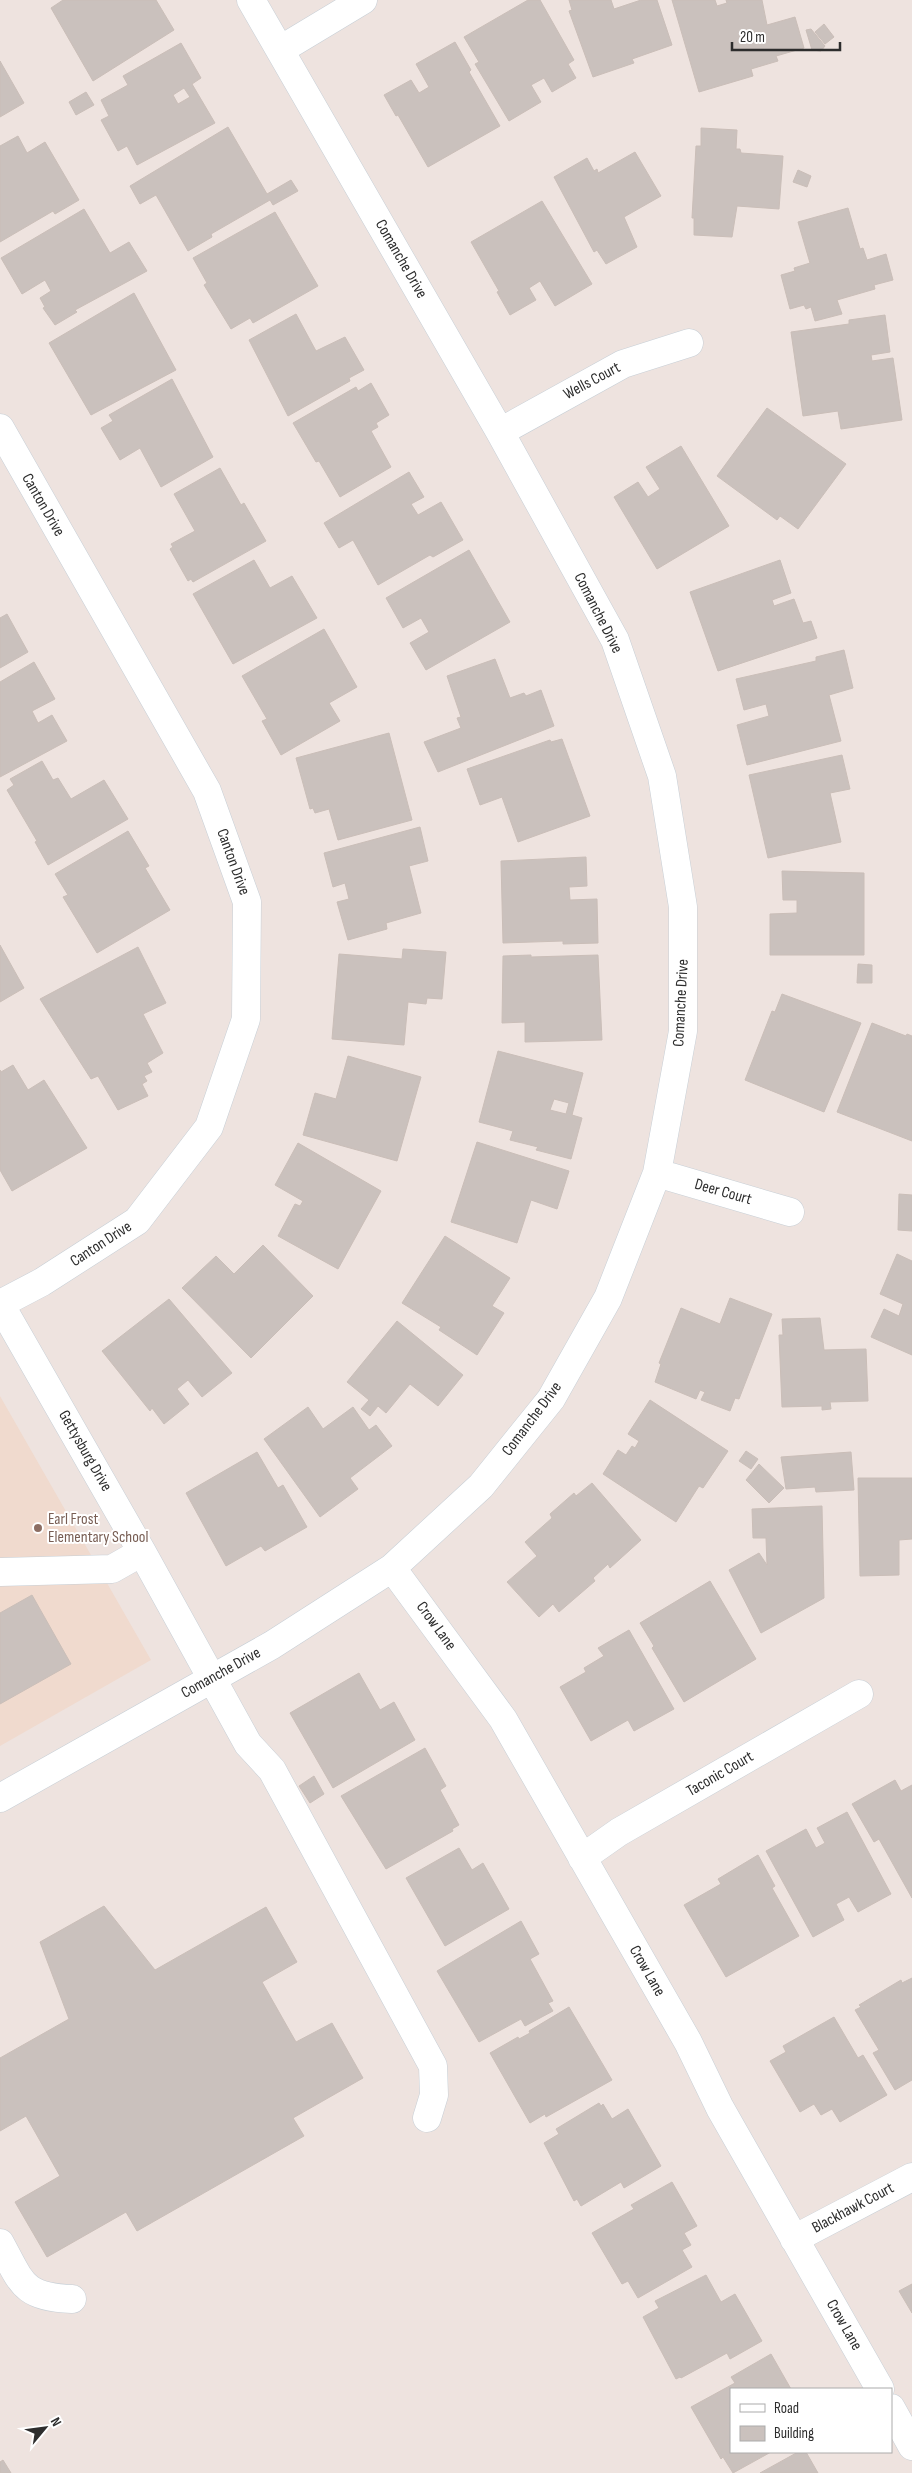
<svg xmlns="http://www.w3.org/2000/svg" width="912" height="2473" viewBox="0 0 912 2473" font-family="'Sofia Sans Condensed',sans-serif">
<rect width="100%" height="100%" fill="#eee3df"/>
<path fill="#f0dace" d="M 0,1396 L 151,1660 L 0,1746 Z"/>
<path fill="#cac1bd" stroke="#cabeb8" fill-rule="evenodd" d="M 63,0 L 156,0 L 174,30 L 93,81 L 51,8 Z
M 528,0 L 540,0 L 574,60 L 568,64 L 576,78 L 552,92 L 544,78 L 531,85 L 541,102 L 509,121 L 475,64 L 479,62 L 464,37 Z
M 569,0 L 611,0 L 614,9 L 641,0 L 657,0 L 672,45 L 632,59 L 634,63 L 593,77 L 569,11 L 572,10 Z
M 672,0 L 715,0 L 717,6 L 727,3 L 726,0 L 762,0 L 767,25 L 795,17 L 804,48 L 776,56 L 778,61 L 751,69 L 753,76 L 699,92 Z
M 824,24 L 834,37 L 825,44 L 815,32 Z
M 811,29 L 825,46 L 821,51 L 812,50 L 806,30 Z
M 455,42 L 471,70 L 469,72 L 500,126 L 428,167 L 398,115 L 396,116 L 384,95 L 411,80 L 419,93 L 429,87 L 416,64 Z
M 181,43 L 201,78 L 192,84 L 215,123 L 137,165 L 127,146 L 118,151 L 101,120 L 109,116 L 101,100 L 128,85 L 123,76 ZM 184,88 L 190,97 L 178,104 L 173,95 Z
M 0,61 L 24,103 L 0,117 Z
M 86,92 L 94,105 L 76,115 L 69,102 Z
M 228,127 L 267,194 L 291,180 L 298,191 L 273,205 L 270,200 L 211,234 L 212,237 L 188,251 L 156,195 L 140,204 L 130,186 Z
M 701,128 L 737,130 L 736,149 L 740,149 L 741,153 L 783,156 L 779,209 L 737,206 L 732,237 L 694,235 L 694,218 L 692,218 L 696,146 L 701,146 Z
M 18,136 L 27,153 L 45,142 L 79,200 L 55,214 L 53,211 L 0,242 L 0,146 Z
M 635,152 L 661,196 L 624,217 L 637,247 L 606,264 L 597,250 L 594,252 L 554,177 L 587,158 L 594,171 L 597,169 L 598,173 Z
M 798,170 L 811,176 L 807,187 L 793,182 Z
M 542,201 L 592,284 L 555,306 L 540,281 L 529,288 L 536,300 L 510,315 L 497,292 L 499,291 L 471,242 Z
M 848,208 L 860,249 L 863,248 L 867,260 L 886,254 L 893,280 L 874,285 L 875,289 L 837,300 L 842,314 L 815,321 L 811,307 L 806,309 L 804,305 L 790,309 L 781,275 L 795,271 L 794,268 L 810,263 L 798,222 Z
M 84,209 L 110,253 L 129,242 L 147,271 L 75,310 L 77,312 L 55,325 L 43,308 L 45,307 L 40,298 L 51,291 L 45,280 L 22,294 L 1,258 Z
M 275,212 L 318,286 L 253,323 L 250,318 L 231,329 L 204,285 L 207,283 L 193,258 Z
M 134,293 L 176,370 L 91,415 L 49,343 Z
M 296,314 L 316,351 L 345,337 L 364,370 L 349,378 L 350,381 L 288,416 L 249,340 Z
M 885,315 L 890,352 L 871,355 L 872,361 L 893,358 L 902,420 L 841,429 L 838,411 L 803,416 L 791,332 L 849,324 L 849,320 Z
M 172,379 L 213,457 L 161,487 L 140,448 L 120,460 L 101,428 L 113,421 L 109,415 Z
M 371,383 L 389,415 L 376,423 L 378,427 L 371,431 L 391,467 L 340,497 L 319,461 L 316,462 L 293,423 L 356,387 L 358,391 Z
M 767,408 L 846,464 L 798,529 L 780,516 L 777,520 L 717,476 Z
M 681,446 L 729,526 L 657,569 L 614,497 L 638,482 L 648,497 L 660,489 L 646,467 Z
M 220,468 L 241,505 L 244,503 L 266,541 L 193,582 L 191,579 L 188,581 L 170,549 L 173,547 L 171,544 L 195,531 L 174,494 Z
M 409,472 L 424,497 L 411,504 L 418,515 L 441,502 L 463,540 L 433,557 L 430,555 L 378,585 L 353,540 L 339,548 L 324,523 Z
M 469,550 L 510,622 L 426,670 L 410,643 L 429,632 L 421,618 L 403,628 L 386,598 Z
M 254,560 L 270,588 L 292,576 L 317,618 L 233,664 L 193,594 Z
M 780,560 L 791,593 L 772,600 L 774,606 L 794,599 L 803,623 L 811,621 L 817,638 L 718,671 L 690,592 Z
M 7,614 L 28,652 L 0,668 L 0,618 Z
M 324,629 L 357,687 L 329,703 L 340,721 L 281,755 L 262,721 L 267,719 L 242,676 Z
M 844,650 L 853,688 L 829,695 L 841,741 L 747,765 L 737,725 L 769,716 L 766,704 L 744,710 L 736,679 L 816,661 L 816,657 Z
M 495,659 L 510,698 L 524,693 L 526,696 L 541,690 L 554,726 L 438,772 L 424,742 L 461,728 L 457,718 L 461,717 L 447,676 Z
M 34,662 L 55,699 L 32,711 L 38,723 L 52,715 L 67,741 L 0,777 L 0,682 Z
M 389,733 L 412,820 L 338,840 L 329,809 L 315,813 L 313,808 L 310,809 L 296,758 Z
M 562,739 L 590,816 L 518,842 L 502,797 L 480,805 L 467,769 L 550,740 L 551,742 Z
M 842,755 L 850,789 L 830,793 L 841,842 L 768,858 L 749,775 Z
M 42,761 L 53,780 L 58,778 L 71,799 L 104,780 L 128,819 L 48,865 L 35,842 L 37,841 L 7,790 L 14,785 L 10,779 Z
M 420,827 L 428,861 L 409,866 L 421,913 L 386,923 L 387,929 L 348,940 L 337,902 L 349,899 L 345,883 L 333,887 L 324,853 Z
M 128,831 L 149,866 L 145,868 L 170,910 L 97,953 L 63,897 L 68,895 L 55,874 Z
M 586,857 L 587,886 L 569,887 L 570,900 L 597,899 L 598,943 L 563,944 L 563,941 L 503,943 L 501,861 Z
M 782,871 L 864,873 L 864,955 L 770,955 L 770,914 L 797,913 L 797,900 L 783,900 Z
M 0,945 L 24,988 L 0,1002 Z
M 138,947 L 166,1003 L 143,1014 L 163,1053 L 147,1063 L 152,1072 L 144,1076 L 147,1081 L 142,1084 L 148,1096 L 118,1110 L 98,1076 L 91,1079 L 40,999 Z
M 403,949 L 446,952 L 442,999 L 427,998 L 426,1004 L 408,1002 L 404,1045 L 332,1039 L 339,954 L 402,959 Z
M 531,955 L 531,957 L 598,955 L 602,1040 L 525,1042 L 525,1022 L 502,1023 L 503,956 Z
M 858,964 L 872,965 L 872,983 L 857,983 Z
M 782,994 L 861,1023 L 824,1112 L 745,1080 L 772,1011 L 775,1012 Z
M 872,1023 L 906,1036 L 907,1034 L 912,1036 L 912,1141 L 837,1112 Z
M 498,1051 L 583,1073 L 572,1115 L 582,1118 L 571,1159 L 536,1150 L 538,1147 L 510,1140 L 513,1131 L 479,1122 ZM 554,1099 L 569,1103 L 566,1114 L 550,1110 Z
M 348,1056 L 421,1077 L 397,1161 L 303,1135 L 315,1093 L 336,1099 Z
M 13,1065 L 28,1090 L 44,1080 L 87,1148 L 12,1191 L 0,1170 L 0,1070 L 1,1072 Z
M 477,1142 L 569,1171 L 557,1209 L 531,1200 L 517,1243 L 451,1222 Z
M 298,1143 L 381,1191 L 338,1269 L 278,1236 L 295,1204 L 300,1206 L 303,1201 L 275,1185 Z
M 899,1194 L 912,1195 L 912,1231 L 898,1230 Z
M 445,1236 L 510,1278 L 492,1306 L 504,1313 L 477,1355 L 439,1330 L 441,1327 L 402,1303 Z
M 263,1245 L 313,1296 L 251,1358 L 182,1288 L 216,1256 L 234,1274 Z
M 897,1254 L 912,1261 L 912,1355 L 871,1337 L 884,1309 L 899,1316 L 903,1304 L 880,1294 Z
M 730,1298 L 772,1314 L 739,1399 L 735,1398 L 730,1411 L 701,1400 L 705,1392 L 700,1390 L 696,1399 L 655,1382 L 661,1364 L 659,1363 L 681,1308 L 720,1324 Z
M 169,1299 L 232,1373 L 202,1397 L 188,1380 L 177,1389 L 189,1404 L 164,1424 L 152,1408 L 150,1411 L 102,1351 Z
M 820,1318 L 824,1350 L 866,1349 L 868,1401 L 830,1402 L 831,1409 L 822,1410 L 822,1406 L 782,1407 L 779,1335 L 783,1335 L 782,1319 Z
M 397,1321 L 463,1375 L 438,1406 L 410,1384 L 386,1413 L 378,1406 L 370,1416 L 361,1409 L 369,1400 L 347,1382 Z
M 650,1400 L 728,1451 L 703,1488 L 699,1486 L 676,1522 L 603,1474 L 618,1450 L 626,1455 L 632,1446 L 635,1448 L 639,1441 L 628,1434 Z
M 308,1407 L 323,1429 L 353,1407 L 369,1430 L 376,1425 L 392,1446 L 350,1478 L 358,1489 L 320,1517 L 264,1439 Z
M 746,1451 L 758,1459 L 751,1469 L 739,1461 Z
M 257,1452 L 278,1488 L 283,1485 L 307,1527 L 265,1551 L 261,1546 L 226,1566 L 186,1493 Z
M 851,1452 L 854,1490 L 816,1492 L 815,1487 L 786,1489 L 781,1457 Z
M 759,1464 L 784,1488 L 769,1503 L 746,1480 Z
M 858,1478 L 912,1478 L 912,1539 L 899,1540 L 899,1575 L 860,1576 Z
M 592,1483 L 641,1540 L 610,1568 L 608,1564 L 593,1578 L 595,1581 L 559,1612 L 553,1604 L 539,1617 L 507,1582 L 537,1556 L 525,1542 L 552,1518 L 550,1514 L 574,1493 L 576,1496 Z
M 822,1506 L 824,1598 L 761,1633 L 729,1570 L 759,1553 L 767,1565 L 766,1538 L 753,1538 L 752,1509 Z
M 710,1581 L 756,1659 L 684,1702 L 652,1648 L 654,1646 L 640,1623 Z
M 32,1595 L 71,1664 L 0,1704 L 0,1613 Z
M 629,1630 L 674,1709 L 634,1731 L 628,1720 L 591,1741 L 560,1687 L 586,1672 L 584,1668 L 604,1656 L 598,1648 Z
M 359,1673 L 380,1710 L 394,1702 L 415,1740 L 333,1788 L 290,1713 Z
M 425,1748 L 446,1786 L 440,1790 L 459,1825 L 452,1829 L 453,1831 L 386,1869 L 341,1796 Z
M 314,1776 L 324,1794 L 310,1803 L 299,1786 Z
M 895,1780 L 901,1791 L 912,1785 L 912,1898 L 879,1839 L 874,1842 L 852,1804 Z
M 847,1812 L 891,1894 L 858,1912 L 849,1897 L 836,1904 L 844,1920 L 813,1937 L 766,1851 L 806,1829 L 816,1848 L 825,1843 L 817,1828 Z
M 459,1848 L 472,1870 L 483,1863 L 509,1909 L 445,1946 L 406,1878 Z
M 758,1855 L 775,1886 L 772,1888 L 799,1936 L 726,1977 L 684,1905 L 721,1884 L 718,1879 Z
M 104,1906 L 155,1970 L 266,1907 L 297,1962 L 262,1982 L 296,2042 L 332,2023 L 363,2078 L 293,2118 L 304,2136 L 137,2231 L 126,2212 L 47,2257 L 15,2202 L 60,2176 L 26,2116 L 0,2131 L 0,2058 L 69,2019 L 40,1942 Z
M 521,1921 L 539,1954 L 530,1959 L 553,2001 L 548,2003 L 553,2011 L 525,2026 L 521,2019 L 479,2042 L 437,1971 Z
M 912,1978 L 912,2080 L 895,2090 L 873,2053 L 879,2050 L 855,2010 L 861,2007 L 859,2005 L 901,1980 L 902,1983 Z
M 569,2007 L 612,2080 L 546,2117 L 545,2114 L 530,2123 L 490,2053 L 518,2037 L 519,2039 L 530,2033 L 529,2031 Z
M 834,2017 L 858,2058 L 863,2055 L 887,2095 L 840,2122 L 832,2109 L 821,2115 L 814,2104 L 800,2112 L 770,2061 L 786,2052 L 783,2046 Z
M 599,2103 L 601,2106 L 603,2104 L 612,2119 L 628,2109 L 661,2166 L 624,2188 L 621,2182 L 581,2206 L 577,2199 L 574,2201 L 544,2143 L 559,2134 L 556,2129 Z
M 672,2182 L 697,2226 L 684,2233 L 691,2245 L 682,2250 L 692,2267 L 638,2298 L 628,2281 L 622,2284 L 592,2233 L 634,2209 L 631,2205 Z
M 706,2275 L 721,2302 L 735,2294 L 762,2341 L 730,2359 L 727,2353 L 681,2378 L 680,2377 L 676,2379 L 643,2317 L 659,2308 L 655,2301 Z
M 912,2284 L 912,2313 L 899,2291 Z
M 771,2354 L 791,2389 L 731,2389 L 731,2452 L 771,2452 L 733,2473 L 723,2457 L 721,2459 L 691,2407 L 735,2383 L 731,2377 Z
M 798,2452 L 806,2452 L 818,2473 L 760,2473 Z
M 3,2460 L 11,2473 L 0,2473 L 0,2462 Z"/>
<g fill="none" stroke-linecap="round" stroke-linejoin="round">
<g stroke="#c7cfd6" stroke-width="29">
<path id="minor" d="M 280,50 L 363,0
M 0,428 L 207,791 L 247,902 L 246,1019 L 209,1127 L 137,1221 L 42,1282 L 0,1304
M 500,432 L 623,364 L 689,343
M 657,1173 L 790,1212
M 0,1304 L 142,1552 L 248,1744 L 272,1770 L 433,2066 L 434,2095 L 427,2118
M 392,1568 L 503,1719 L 688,2042 L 720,2108 L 880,2389
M 0,1572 L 112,1569 L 142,1552
M 0,1798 L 272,1645 L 392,1568 L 481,1486 L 551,1399 L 608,1298 L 657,1173 L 683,1031 L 683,907 L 662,776 L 615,640 L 500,432 L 251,0
M 582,1858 L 619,1832 L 859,1694
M 794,2239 L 912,2177
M 0,2243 C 22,2283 22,2297 72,2299
M 891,2408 L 912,2446"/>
</g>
<use href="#minor" stroke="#fff" stroke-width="28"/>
</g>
<circle fill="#8d6e63" stroke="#fff" stroke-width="2" cx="38" cy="1528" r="5"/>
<g text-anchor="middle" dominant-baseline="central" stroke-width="4" stroke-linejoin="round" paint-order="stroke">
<g font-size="16" fill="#2d2d2d" stroke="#fff">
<text transform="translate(401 259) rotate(60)">Comanche Drive</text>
<text transform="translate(592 381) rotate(-28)">Wells Court</text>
<text transform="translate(43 505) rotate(60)">Canton Drive</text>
<text transform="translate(598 613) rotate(63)">Comanche Drive</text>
<text transform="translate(233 862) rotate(70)">Canton Drive</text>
<text transform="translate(681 1003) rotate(-87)">Comanche Drive</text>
<text transform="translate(723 1192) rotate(16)">Deer Court</text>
<text transform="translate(101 1244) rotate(-33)">Canton Drive</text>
<text transform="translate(532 1419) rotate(-53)">Comanche Drive</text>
<text transform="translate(85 1451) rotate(60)">Gettysburg Drive</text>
<text transform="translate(436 1626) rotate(54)">Crow Lane</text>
<text transform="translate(221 1673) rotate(-29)">Comanche Drive</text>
<text transform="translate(720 1774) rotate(-30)">Taconic Court</text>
<text transform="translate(647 1971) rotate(60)">Crow Lane</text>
<text transform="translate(853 2208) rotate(-28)">Blackhawk Court</text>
<text transform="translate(844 2325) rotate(60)">Crow Lane</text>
</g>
<g font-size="16" fill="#785e54" stroke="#fff" text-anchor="start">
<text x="48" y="1519">Earl Frost<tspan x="48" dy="18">Elementary School</tspan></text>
</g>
</g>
<rect x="730" y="2388" width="162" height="65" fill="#ffffff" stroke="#ababab"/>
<rect x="740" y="2404" width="25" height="8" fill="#ffffff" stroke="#ababab"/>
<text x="774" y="2413" font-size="15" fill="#2d2d2d">Road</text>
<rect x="740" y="2426" width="25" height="15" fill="#cac1bd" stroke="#ababab"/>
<text x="774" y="2438" font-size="15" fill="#2d2d2d">Building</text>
<g transform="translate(45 2428) rotate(61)" stroke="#ffffff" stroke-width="4" paint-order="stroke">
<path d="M0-4L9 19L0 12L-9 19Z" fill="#2d2d2d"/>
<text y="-8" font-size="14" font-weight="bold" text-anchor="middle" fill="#2d2d2d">N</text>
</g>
<path d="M732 42v8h108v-8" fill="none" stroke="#2d2d2d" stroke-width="2.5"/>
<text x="740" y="42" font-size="15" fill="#2d2d2d" stroke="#ffffff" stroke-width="4" paint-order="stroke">20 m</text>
</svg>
